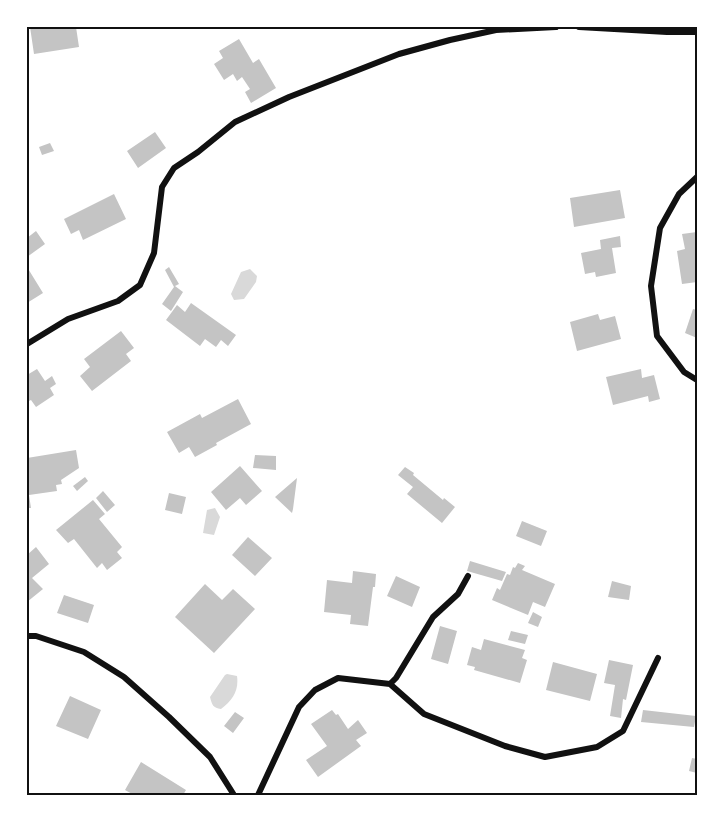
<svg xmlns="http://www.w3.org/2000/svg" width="724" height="822" viewBox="0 0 724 822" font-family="'Golos Text',sans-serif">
<rect width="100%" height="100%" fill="#fff"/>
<path fill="#d9d9d9" d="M 250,269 L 257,276 L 256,282 L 244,299 L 234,300 L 231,294 L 241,272 Z
M 215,508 L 220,517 L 214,535 L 203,533 L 207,510 Z
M 227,674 L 237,676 C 239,690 233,700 221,709 C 213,708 212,705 210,697 L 225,675 Z"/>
<path fill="#c4c4c4" d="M 30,27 L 76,27 L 79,47 L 34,54 Z
M 239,39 L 253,63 L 259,59 L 276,88 L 251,103 L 245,92 L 250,89 L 242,77 L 237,81 L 233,74 L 224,80 L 214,64 L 223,58 L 219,51 Z
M 155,132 L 166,148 L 138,168 L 127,151 Z
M 50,143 L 54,151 L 42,155 L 39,147 Z
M 620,190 L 625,218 L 574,227 L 570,198 Z
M 114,194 L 126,219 L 83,240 L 79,230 L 71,234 L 64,219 Z
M 36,231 L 45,244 L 27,257 L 27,238 Z
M 697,232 L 697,282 L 682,284 L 677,251 L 685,249 L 682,234 Z
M 620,236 L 621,247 L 612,248 L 616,273 L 596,277 L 595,272 L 585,274 L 581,253 L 601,249 L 600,240 Z
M 27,267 L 43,293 L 27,303 Z
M 169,267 L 179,284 L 175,286 L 183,292 L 171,311 L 162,304 L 174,287 L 165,270 Z
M 191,303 L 236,335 L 228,346 L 221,340 L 216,347 L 205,339 L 200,346 L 166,320 L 177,305 L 185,312 Z
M 693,309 L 697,310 L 697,338 L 685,333 Z
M 598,314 L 600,320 L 615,316 L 621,339 L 577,351 L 570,322 Z
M 121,331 L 134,348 L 126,354 L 131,361 L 92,391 L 80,376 L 90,367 L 84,359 Z
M 37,369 L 45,381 L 52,376 L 56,384 L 50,388 L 54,395 L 36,407 L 31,400 L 27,402 L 27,375 Z
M 641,369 L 642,378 L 654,375 L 660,399 L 649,402 L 648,396 L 613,405 L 606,377 Z
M 238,399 L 251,424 L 216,443 L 217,445 L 195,457 L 189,447 L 179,453 L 167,432 L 200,414 L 202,418 Z
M 76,450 L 79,468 L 61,480 L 62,484 L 56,485 L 57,491 L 29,495 L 31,508 L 27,508 L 27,458 Z
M 255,455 L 276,456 L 276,470 L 253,468 Z
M 240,466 L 262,491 L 246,505 L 240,498 L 226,510 L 211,492 Z
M 405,467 L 414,473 L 413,475 L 443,500 L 444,498 L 455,507 L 442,523 L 407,494 L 413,487 L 398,475 Z
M 85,477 L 88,481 L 77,491 L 73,486 Z
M 297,478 L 293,509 L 292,513 L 275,497 Z
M 103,491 L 115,505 L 107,512 L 96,498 Z
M 169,493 L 186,497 L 182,514 L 165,510 Z
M 93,500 L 105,514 L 99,519 L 122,547 L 117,552 L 122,558 L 107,570 L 102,563 L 97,568 L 74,539 L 68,543 L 56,530 Z
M 522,521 L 547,531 L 541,546 L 516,536 Z
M 248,537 L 272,558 L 255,576 L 232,555 Z
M 36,547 L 49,564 L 32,578 L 43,589 L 27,602 L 27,555 Z
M 470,561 L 506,572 L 502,581 L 467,571 Z
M 518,563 L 525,566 L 522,570 L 555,584 L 545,607 L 533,602 L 528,615 L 492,600 L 497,588 L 500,590 L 507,574 L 510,575 L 513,567 L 515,568 Z
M 353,571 L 376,574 L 375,587 L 373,587 L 368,626 L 350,624 L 351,615 L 324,612 L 327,580 L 352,583 Z
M 396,576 L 420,587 L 412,607 L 387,596 Z
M 612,581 L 631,586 L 629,600 L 608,597 Z
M 205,584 L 222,600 L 233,589 L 255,609 L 214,653 L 175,617 Z
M 64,595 L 94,605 L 88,623 L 57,613 Z
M 533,612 L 542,617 L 538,627 L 528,623 Z
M 440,626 L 457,631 L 448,664 L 431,659 Z
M 511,631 L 528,635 L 525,644 L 508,640 Z
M 484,639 L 525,650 L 522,658 L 527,660 L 520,683 L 474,670 L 475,667 L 467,665 L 472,647 L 481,650 Z
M 609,660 L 633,665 L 626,700 L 623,699 L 621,718 L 610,716 L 615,685 L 604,683 Z
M 553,662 L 597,674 L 590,701 L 546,690 Z
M 70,696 L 101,710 L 88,739 L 56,726 Z
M 332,710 L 336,715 L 338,714 L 348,729 L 358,720 L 367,733 L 356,740 L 361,746 L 318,777 L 306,760 L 327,746 L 311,724 Z
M 643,710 L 696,716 L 694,727 L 641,722 Z
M 235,712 L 244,718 L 233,733 L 224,726 Z
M 692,758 L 697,759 L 697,773 L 689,771 Z
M 141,762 L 186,790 L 183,795 L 134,795 L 125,790 Z"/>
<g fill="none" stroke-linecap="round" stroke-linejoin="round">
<path stroke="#111" stroke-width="6" d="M 579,27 L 667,32 L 697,32
M 697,177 L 679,194 L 660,228 L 651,286 L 657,336 L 684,372 L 697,380
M 27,344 L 68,319 L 118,301 L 140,285 L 154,253 L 162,187 L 174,168 L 198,152 L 235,122 L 289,97 L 399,54 L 450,40 L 496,30 L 556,27
M 27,636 L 36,636 L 84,652 L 124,677 L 169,717 L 210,757 L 234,795
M 390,684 L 424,714 L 505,746 L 545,757 L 597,747 L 623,731 L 658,658
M 258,795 L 299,707 L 315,690 L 338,678 L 390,684 L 396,678 L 433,617 L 458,594 L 468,576"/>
</g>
<rect width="724" height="822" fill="none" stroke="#ffffff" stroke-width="57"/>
<rect x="28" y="28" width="668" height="766" fill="none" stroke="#111" stroke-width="2"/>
</svg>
